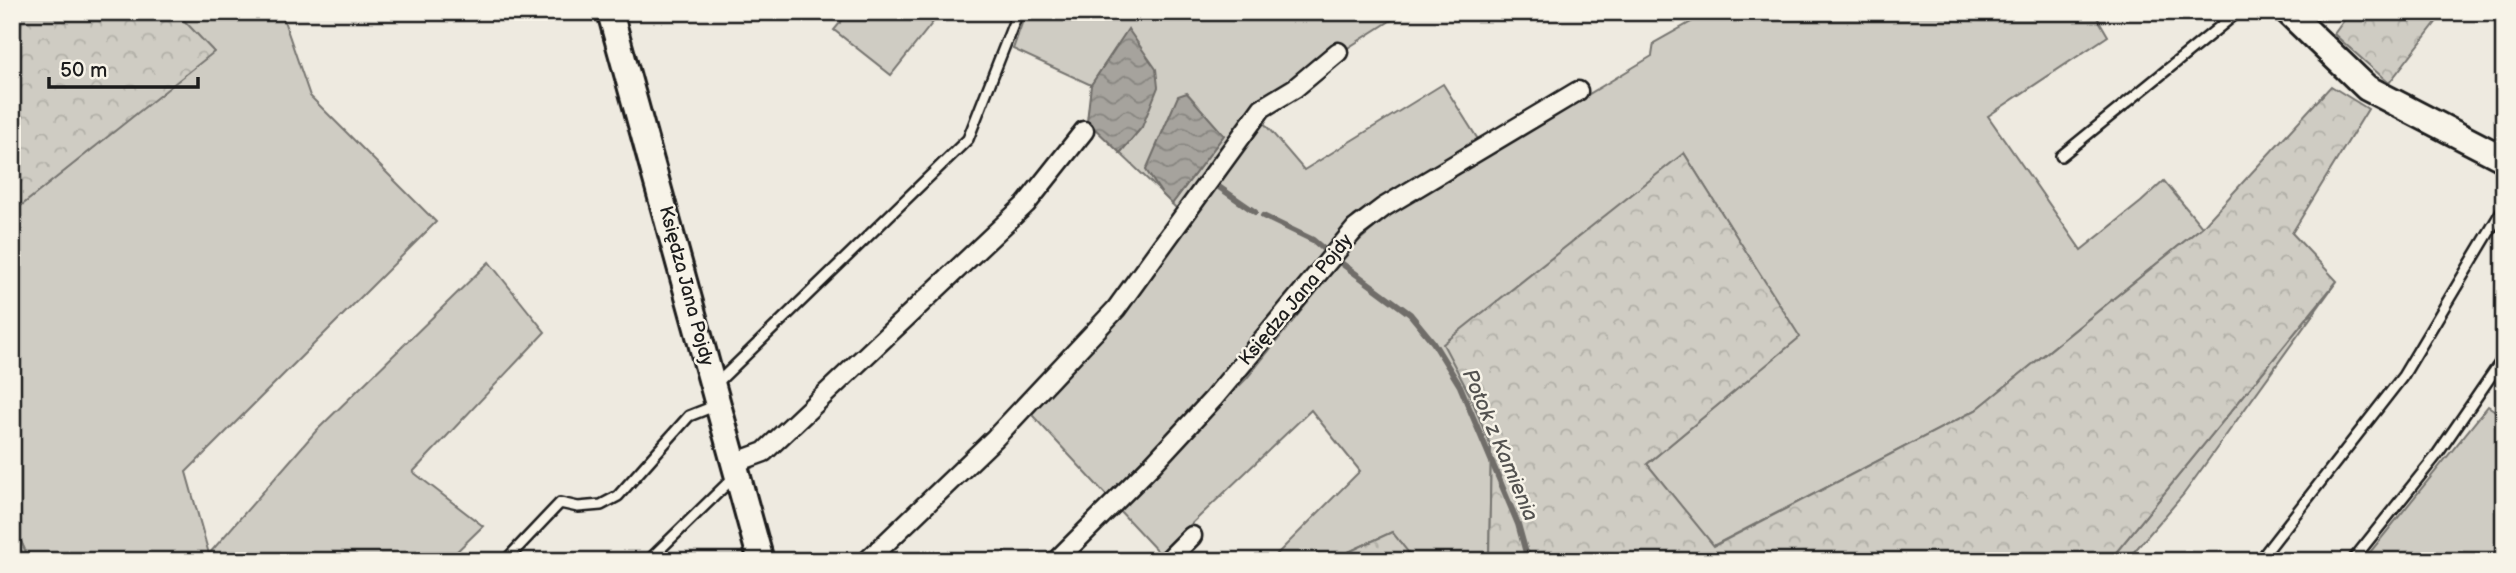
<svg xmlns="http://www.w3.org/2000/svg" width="2516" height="573" viewBox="0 0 2516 573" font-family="'Balsamiq Sans',sans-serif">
<defs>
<pattern id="forest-crowns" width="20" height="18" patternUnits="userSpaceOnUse" patternTransform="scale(1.75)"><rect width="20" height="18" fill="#cfccc3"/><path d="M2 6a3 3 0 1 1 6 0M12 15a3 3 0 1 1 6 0" fill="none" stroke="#b1afa7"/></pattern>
<pattern id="water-waves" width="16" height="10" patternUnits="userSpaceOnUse" patternTransform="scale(1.75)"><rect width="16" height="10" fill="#a6a39d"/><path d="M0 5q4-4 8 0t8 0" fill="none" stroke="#86847f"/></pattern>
</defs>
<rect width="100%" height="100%" fill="#eeeae0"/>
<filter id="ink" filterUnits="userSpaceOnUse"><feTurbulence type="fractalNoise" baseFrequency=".0143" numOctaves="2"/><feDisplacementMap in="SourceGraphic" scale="14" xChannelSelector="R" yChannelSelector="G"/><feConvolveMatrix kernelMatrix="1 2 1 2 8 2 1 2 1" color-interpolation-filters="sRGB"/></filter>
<g filter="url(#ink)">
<path fill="#cfccc3" stroke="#767470" stroke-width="2" d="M 176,12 L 281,12 L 310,96 L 436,222 L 186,472 L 209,554 L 316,431 L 489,262 L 545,332 L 413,472 L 483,526 L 447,561 L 30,561 L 12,522 L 12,213 L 213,52 Z
M 849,12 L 941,12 L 891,75 L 834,30 Z
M 1026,12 L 1404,12 L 1252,109 L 1304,170 L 1443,84 L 1479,141 L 1354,216 L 1187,415 L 1107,496 L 1021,403 L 1107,309 L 1179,211 L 1172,204 L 1224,135 L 1146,170 L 1162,193 L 1120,153 L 1142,127 L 1128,30 L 1091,85 L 1013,49 Z
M 1709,12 L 2094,12 L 2108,36 L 1988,116 L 2081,250 L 2141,202 L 2164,181 L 2202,227 L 1976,410 L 1713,546 L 1647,464 L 1799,337 L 1684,153 L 1471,397 L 1491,447 L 1489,561 L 1415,561 L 1392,532 L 1329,561 L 1270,561 L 1360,471 L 1311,410 L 1160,554 L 1118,509 L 1247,378 L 1353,246 L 1389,215 L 1652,56 L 1654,43 Z
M 2337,281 L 2183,495 L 2126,561 L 2109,561 Z
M 2488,406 L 2504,417 L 2504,561 L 2363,561 Z"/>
<path fill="url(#forest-crowns)" stroke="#767470" stroke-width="2" d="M 12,12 L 176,12 L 214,52 L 12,213 Z
M 2350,12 L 2444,12 L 2389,83 L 2334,34 Z
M 2331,86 L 2368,109 L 2292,233 L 2337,281 L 2109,561 L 1489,561 L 1491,447 L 1471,397 L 1443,344 L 1684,153 L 1800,337 L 1647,464 L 1714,546 L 1976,410 L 2202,227 Z
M 12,522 L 30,561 L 12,561 Z
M 1392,532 L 1415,561 L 1329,561 Z"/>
<path fill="url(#water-waves)" stroke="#6f6d69" stroke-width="2" d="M 1128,29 L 1156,69 L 1158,87 L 1142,127 L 1120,153 L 1087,121 L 1091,85 Z
M 1187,93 L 1224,135 L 1172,204 L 1162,194 L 1146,170 L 1178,96 Z"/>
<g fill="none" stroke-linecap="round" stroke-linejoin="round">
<path stroke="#6f6d69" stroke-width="6" d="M 1216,185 L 1255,212
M 1263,216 L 1313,240 L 1327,252
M 1337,260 L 1410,314 L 1433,342 L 1460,386 L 1518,524 L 1526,553 L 1536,561"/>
<g stroke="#1c1c1c" stroke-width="14">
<path id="lane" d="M 2061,156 L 2238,12
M 715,385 L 968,139 L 1018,12
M 2266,552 L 2403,376 L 2504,207
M 505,561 L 560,503 L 578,507 L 601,505 L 618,496 L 689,416 L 717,405
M 648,561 L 734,477
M 2352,561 L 2436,456 L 2504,357"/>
</g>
<g stroke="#1c1c1c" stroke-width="23">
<path id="street" d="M 734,463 L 764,452 L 1026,204 L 1084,131
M 867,561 L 995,438 L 1116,309 L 1262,108 L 1295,88 L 1338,52
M 1056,561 L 1152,465 L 1213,399 L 1355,229 L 1384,207 L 1578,91
M 1167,561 L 1192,536"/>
</g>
<g stroke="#1c1c1c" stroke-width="30">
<path id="secondary" d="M 610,12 L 761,561
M 2288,12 L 2367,88 L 2504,159"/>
</g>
<use href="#lane" stroke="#f7f3e8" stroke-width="9"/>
<use href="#street" stroke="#f7f3e8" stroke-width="18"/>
<use href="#secondary" stroke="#f7f3e8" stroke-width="24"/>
</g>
</g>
<g text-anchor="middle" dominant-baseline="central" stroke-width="5" stroke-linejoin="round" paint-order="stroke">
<g font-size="19" fill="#1c1c1c" stroke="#f7f3e8">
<text transform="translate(686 286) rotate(75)">Księdza Jana Pojdy</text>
<text transform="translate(1296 300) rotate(-50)">Księdza Jana Pojdy</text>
</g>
<g font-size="21" font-style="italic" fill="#535250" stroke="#f7f3e8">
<text transform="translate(1500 445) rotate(67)">Potok z Kamienia</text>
</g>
</g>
<rect width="2516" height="573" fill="none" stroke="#f7f3e8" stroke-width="42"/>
<rect x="21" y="21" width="2474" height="531" fill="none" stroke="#1c1c1c" stroke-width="2.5" filter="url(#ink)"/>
<path d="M49 77v10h149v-10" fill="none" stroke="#1c1c1c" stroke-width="3.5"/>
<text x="60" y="77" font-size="21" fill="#1c1c1c" stroke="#f7f3e8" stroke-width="5" paint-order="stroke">50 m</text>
</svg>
